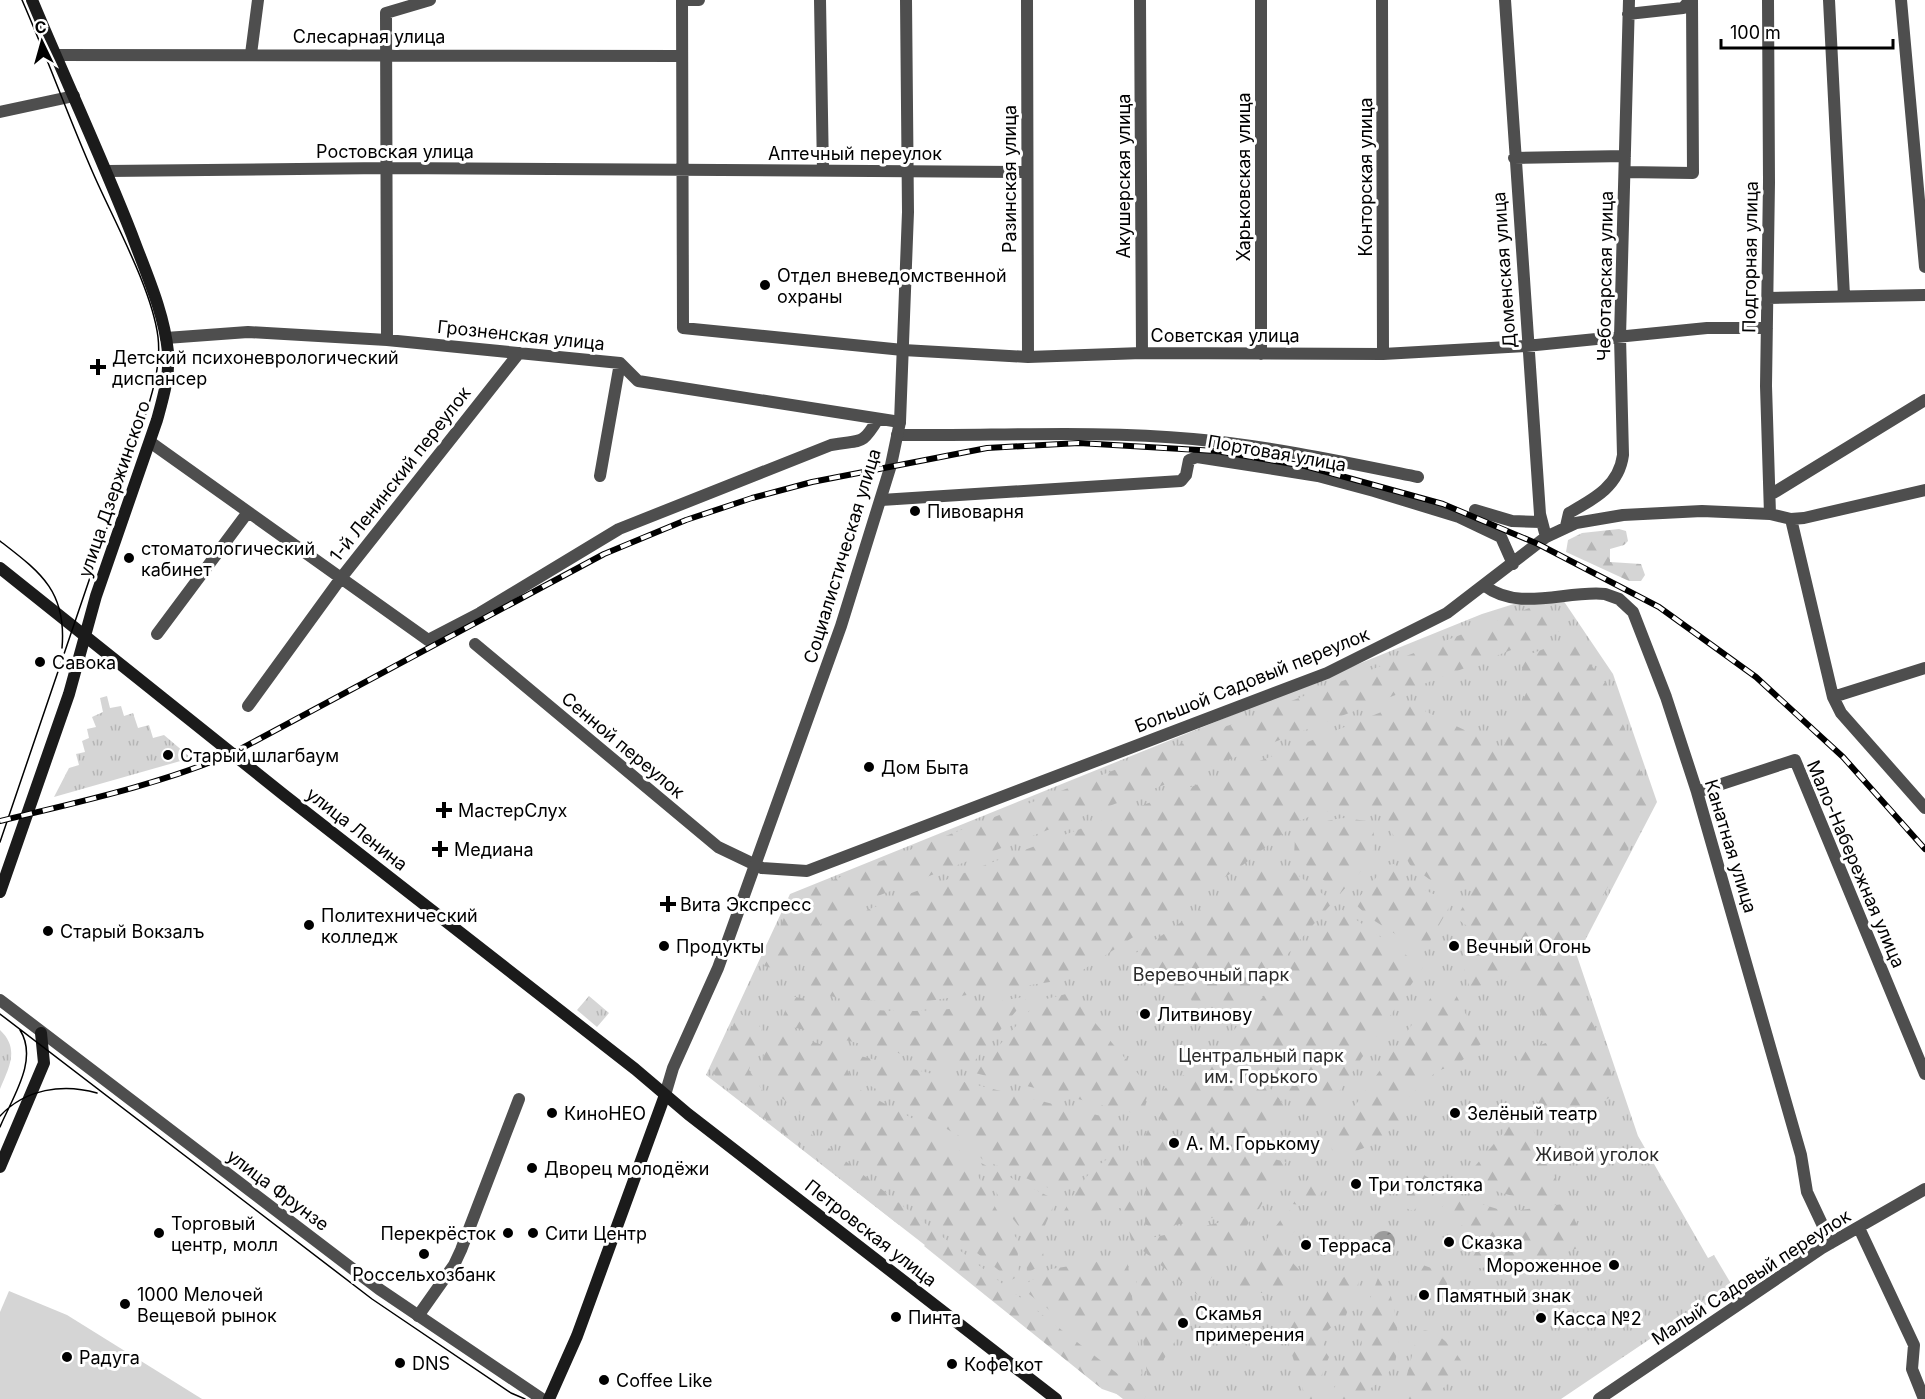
<svg xmlns="http://www.w3.org/2000/svg" width="1925" height="1399" viewBox="0 0 1925 1399" font-family="Inter,sans-serif">
<defs>
<pattern id="grass-tufts" width="24" height="20" patternUnits="userSpaceOnUse" patternTransform="scale(1.5)"><rect width="24" height="20" fill="#d5d5d5"/><path d="M3 7l-1-3M5 7V3M7 7l1-3M15 17l-1-3M17 17v-4M19 17l1-3" fill="none" stroke="#b5b5b5"/></pattern>
<pattern id="forest-firs" width="22" height="20" patternUnits="userSpaceOnUse" patternTransform="scale(1.5)"><rect width="22" height="20" fill="#d5d5d5"/><path d="M5 1l3.5 6h-7zM16 11l3.5 6h-7z" fill="#b5b5b5"/></pattern>
<pattern id="water-ripples" width="26" height="14" patternUnits="userSpaceOnUse" patternTransform="scale(1.5)"><rect width="26" height="14" fill="#9c9c9c"/><path d="M2 4q2-2 4 0t4 0M15 11q2-2 4 0t4 0" fill="none" stroke="#7d7d7d"/></pattern>
</defs>
<rect width="100%" height="100%" fill="#fff"/>
<path fill="url(#grass-tufts)" d="M 1561,597 L 1613,674 L 1657,802 L 1577,956 L 1638,1136 L 1708,1258 L 1714,1255 L 1733,1287 L 1695,1312 L 1693,1310 L 1561,1399 L 1123,1399 L 706,1075 L 790,894 L 1482,614 L 1517,603 Z
M 107,696 L 110,708 L 121,706 L 124,716 L 133,713 L 138,728 L 149,725 L 153,738 L 164,735 L 191,758 L 54,797 L 69,768 L 79,765 L 76,754 L 85,752 L 82,741 L 89,738 L 87,729 L 96,727 L 92,717 L 103,712 L 100,698 Z
M 589,996 L 609,1013 L 597,1027 L 577,1010 Z
M 0,1030 C 20,1049 9,1067 0,1089 Z"/>
<path fill="url(#forest-firs)" d="M 1619,529 L 1626,531 L 1628,541 L 1624,545 L 1610,549 L 1610,562 L 1641,564 L 1645,575 L 1641,581 L 1629,581 L 1566,552 L 1568,540 L 1582,533 Z
M 1542,603 L 1563,630 L 870,899 C 820,921 813,924 785,971 L 764,966 L 788,908 L 802,892 Z
M 1570,639 L 1610,689 L 1652,803 L 1571,957 L 1618,1094 L 1548,1125 L 1516,1055 L 1553,1040 L 1522,972 L 1470,989 L 1464,968 L 1482,945 L 1474,931 L 1456,918 L 1475,887 L 1447,886 L 1429,879 L 1410,865 L 1382,815 L 1365,809 L 1344,809 L 1318,813 L 1299,821 L 1239,868 L 1069,979 L 916,1003 L 841,999 L 797,986 C 816,937 825,931 872,908 L 1283,752 L 1406,702 L 1502,748 L 1527,691 L 1520,658 Z
M 1342,818 L 1368,821 C 1388,850 1358,874 1340,894 L 1294,855 L 1295,838 C 1310,825 1323,821 1342,818 Z
M 1394,864 L 1408,883 L 1452,902 L 1424,952 L 1370,918 L 1354,903 L 1387,865 Z
M 1264,866 L 1286,866 L 1333,902 L 1227,1024 L 1130,957 Z
M 1341,909 L 1423,967 L 1320,1120 L 1314,1120 C 1296,1109 1286,1084 1269,1070 C 1255,1057 1230,1053 1234,1030 Z
M 1444,987 L 1453,989 L 1481,1044 L 1458,1064 L 1437,1071 L 1402,1103 L 1405,1115 C 1388,1134 1360,1160 1332,1150 L 1331,1140 L 1437,989 Z
M 1070,993 L 1150,1088 L 1141,1115 L 975,1073 L 1038,1001 Z
M 791,996 C 876,1016 936,1016 1022,997 L 1026,999 L 967,1070 L 780,1024 Z
M 739,1013 L 762,1028 L 749,1070 L 770,1102 L 1146,1396 L 1144,1399 L 1131,1399 L 1102,1389 L 924,1246 L 928,1242 L 902,1221 L 899,1225 L 816,1159 L 819,1155 L 803,1142 L 799,1146 L 721,1083 L 714,1074 L 713,1066 Z
M 778,1031 L 839,1050 L 853,1083 L 863,1092 L 919,1122 L 967,1156 L 999,1214 L 1017,1239 L 1019,1276 L 1011,1280 L 773,1091 C 757,1064 760,1056 778,1031 Z
M 852,1054 L 1137,1125 L 1130,1142 C 1098,1150 1080,1168 1060,1193 L 982,1159 L 961,1137 L 869,1085 L 856,1070 Z
M 1211,1064 C 1246,1064 1270,1082 1288,1111 L 1264,1141 L 1259,1142 L 1162,1120 L 1154,1115 C 1156,1084 1185,1073 1211,1064 Z
M 1520,1113 L 1526,1114 L 1558,1184 L 1558,1193 C 1528,1206 1492,1191 1465,1178 Z
M 1149,1128 L 1286,1162 L 1259,1209 L 1154,1229 L 1145,1224 L 1146,1177 L 1140,1146 Z
M 1115,1155 L 1128,1155 C 1144,1173 1134,1218 1136,1241 L 1132,1247 L 1127,1218 L 1123,1219 L 1121,1208 L 1062,1215 C 1076,1190 1088,1168 1115,1155 Z
M 981,1163 L 1056,1200 L 1040,1237 L 1045,1263 L 1027,1273 L 1025,1234 L 1005,1209 Z
M 1411,1167 L 1442,1186 L 1413,1211 L 1405,1208 Z
M 1312,1173 L 1324,1189 L 1311,1206 L 1292,1204 Z
M 1459,1197 L 1507,1212 L 1563,1204 L 1570,1208 L 1585,1245 L 1550,1259 L 1465,1270 L 1484,1238 L 1438,1212 L 1449,1198 Z
M 1288,1210 L 1306,1217 L 1290,1237 L 1276,1226 Z
M 1249,1216 L 1252,1218 L 1199,1296 L 1142,1250 L 1144,1243 L 1151,1238 Z
M 1271,1233 L 1288,1243 L 1283,1252 L 1301,1272 L 1285,1292 L 1237,1294 L 1231,1292 Z
M 1127,1257 L 1142,1375 L 1138,1379 L 1020,1287 L 1051,1269 Z
M 1137,1257 L 1197,1306 L 1152,1378 L 1147,1375 L 1134,1258 Z
M 1420,1264 L 1448,1274 C 1451,1287 1437,1298 1426,1302 L 1420,1300 L 1418,1270 Z
M 1356,1271 L 1363,1271 L 1343,1323 C 1325,1325 1317,1342 1329,1357 L 1312,1399 L 1306,1399 L 1287,1339 L 1291,1319 L 1304,1303 L 1326,1286 Z
M 1378,1278 L 1389,1288 L 1395,1314 L 1399,1342 L 1395,1363 L 1384,1379 L 1355,1399 L 1330,1399 L 1345,1362 C 1361,1358 1366,1344 1358,1330 Z
M 1425,1330 C 1442,1334 1453,1348 1462,1362 L 1458,1372 L 1433,1399 L 1394,1399 L 1405,1382 L 1418,1333 Z"/>
<path fill="#d5d5d5" d="M 9,1291 L 67,1315 L 202,1399 L 0,1399 L 0,1312 Z"/>
<path fill="url(#water-ripples)" d="M1373 1242a11 11 0 1 1 22 0a11 11 0 1 1-22 0Z"/>
<g fill="none" stroke-linecap="round" stroke-linejoin="round">
<path stroke="#4e4e4e" stroke-width="12" d="M 682,0 L 683,328 L 903,350 L 1028,357 L 1142,353 L 1383,354 L 1526,346 L 1707,328 L 1767,328
M 682,0 L 699,0
M 820,0 L 823,171
M 1027,0 L 1028,357
M 1140,0 L 1142,353
M 1261,0 L 1261,354
M 1382,0 L 1383,354
M 1505,0 L 1540,514 L 1546,537
M 1768,0 L 1769,182 L 1766,386 L 1770,514
M 1829,0 L 1844,296
M 1901,0 L 1925,267
M 1628,14 L 1683,8 L 1690,0
M 251,54 L 258,0
M 55,55 L 682,56
M 0,112 L 74,96
M 1514,158 L 1625,156
M 107,171 L 386,168 L 1027,172
M 1625,172 L 1693,173 L 1692,0
M 1768,298 L 1925,295
M 166,338 L 248,332 L 387,340 L 620,363 L 638,381 L 900,422
M 387,340 L 386,13 L 430,0
M 897,435 C 995,436 1096,430 1193,439 C 1269,446 1344,462 1418,477
M 150,442 L 428,640 L 480,613 L 619,529 L 831,445 C 862,439 861,447 878,419
M 600,476 L 620,363
M 1770,495 L 1925,400
M 881,500 L 1181,481 L 1186,475 L 1189,460 L 1197,457 L 1318,476 L 1374,491 L 1459,517 L 1501,537 L 1513,564
M 1475,510 L 1512,521 L 1541,522
M 1791,519 L 1833,697 L 1841,713 L 1925,808
M 1566,526 L 1569,513 C 1594,499 1619,486 1623,455 L 1620,337 L 1629,0
M 1485,586 C 1519,612 1566,590 1605,594 L 1619,599 L 1633,612 L 1666,697 L 1697,792 L 1801,1155 L 1807,1192 L 1831,1243
M 157,634 L 248,512
M 475,644 L 718,847 L 762,868 L 807,871 L 1327,673 L 1447,613 L 1546,537 L 1576,523 L 1623,515 L 1702,511 L 1770,514 L 1791,519 L 1804,518 L 1925,490
M 1833,697 L 1925,668
M 248,706 L 341,578 L 519,353
M 1697,792 L 1795,760 L 1925,1074
M 1859,1228 L 1914,1345 L 1912,1369 L 1924,1399
M 418,1316 L 454,1265 L 461,1250 L 519,1099
M 1599,1399 L 1822,1248 L 1925,1189"/>
<path stroke="#4e4e4e" stroke-width="12" d="M 0,1000 L 379,1289 L 542,1399
M 665,1095 L 673,1068 L 718,968 L 841,626 L 891,465 L 900,422 L 908,212 L 906,0"/>
<path stroke="#1b1b1b" stroke-width="12" d="M 0,568 L 284,795 L 635,1069 L 688,1114 L 1056,1399
M 0,892 L 69,694 L 96,596 L 157,420 C 163,398 170,375 168,352 C 164,312 146,273 132,235 C 101,156 65,79 32,0
M 0,1167 L 44,1063 L 41,1033
M 549,1399 L 577,1336 L 665,1095"/>
<path stroke="#000" stroke-width="1.5" d="M 0,541 C 40,572 67,591 62,648
M 0,842 L 146,413 C 154,388 161,363 158,337 C 152,289 113,219 93,173 C 68,116 47,57 22,0
M 0,1014 L 372,1299 L 511,1393 L 525,1399
M 0,1116 C 25,1089 63,1083 97,1093
M 0,1127 C 12,1098 39,1060 20,1030"/>
<g stroke="#000" stroke-width="6">
<path id="rail" d="M 0,821 C 78,802 159,785 233,753 L 604,554 L 686,520 L 752,498 L 812,482 L 987,448 L 1079,443 L 1216,451 L 1305,466 L 1443,504 L 1538,544 L 1659,607 L 1756,677 L 1843,757 L 1925,849"/>
</g>
<use href="#rail" stroke="#fff" stroke-width="4" stroke-dasharray="11" stroke-linecap="butt"/>
</g>
<g fill="#000" stroke="#fff" stroke-width="2">
<circle cx="765" cy="285" r="6"/>
<path d="M95 358h6v6h6v6h-6v6h-6v-6h-6v-6h6z"/>
<circle cx="915" cy="511" r="6"/>
<circle cx="129" cy="558" r="6"/>
<circle cx="40" cy="662" r="6"/>
<circle cx="168" cy="755" r="6"/>
<circle cx="869" cy="767" r="6"/>
<path d="M441 801h6v6h6v6h-6v6h-6v-6h-6v-6h6z"/>
<path d="M437 840h6v6h6v6h-6v6h-6v-6h-6v-6h6z"/>
<path d="M665 895h6v6h6v6h-6v6h-6v-6h-6v-6h6z"/>
<circle cx="309" cy="925" r="6"/>
<circle cx="48" cy="931" r="6"/>
<circle cx="664" cy="946" r="6"/>
<circle cx="1454" cy="946" r="6"/>
<circle cx="1145" cy="1014" r="6"/>
<circle cx="552" cy="1113" r="6"/>
<circle cx="1455" cy="1113" r="6"/>
<circle cx="1174" cy="1143" r="6"/>
<circle cx="532" cy="1168" r="6"/>
<circle cx="1356" cy="1184" r="6"/>
<circle cx="159" cy="1233" r="6"/>
<circle cx="508" cy="1233" r="6"/>
<circle cx="533" cy="1233" r="6"/>
<circle cx="1449" cy="1242" r="6"/>
<circle cx="1306" cy="1245" r="6"/>
<circle cx="424" cy="1254" r="6"/>
<circle cx="1614" cy="1265" r="6"/>
<circle cx="1424" cy="1295" r="6"/>
<circle cx="125" cy="1304" r="6"/>
<circle cx="896" cy="1317" r="6"/>
<circle cx="1541" cy="1318" r="6"/>
<circle cx="1183" cy="1323" r="6"/>
<circle cx="67" cy="1357" r="6"/>
<circle cx="400" cy="1363" r="6"/>
<circle cx="952" cy="1364" r="6"/>
<circle cx="604" cy="1380" r="6"/>
</g>
<g text-anchor="middle" dominant-baseline="central" stroke-width="6" stroke-linejoin="round" paint-order="stroke">
<g font-size="18" fill="#000" stroke="#fff">
<text x="369" y="36">Слесарная улица</text>
<text x="395" y="151">Ростовская улица</text>
<text x="855" y="153">Аптечный переулок</text>
<text transform="translate(1123 176) rotate(-90)">Акушерская улица</text>
<text transform="translate(1243 177) rotate(-90)">Харьковская улица</text>
<text transform="translate(1365 177) rotate(-90)">Конторская улица</text>
<text transform="translate(1009 179) rotate(-90)">Разинская улица</text>
<text transform="translate(1750 257) rotate(-89)">Подгорная улица</text>
<text transform="translate(1504 270) rotate(-94)">Доменская улица</text>
<text transform="translate(1605 276) rotate(-89)">Чеботарская улица</text>
<text transform="translate(521 335) rotate(6)">Грозненская улица</text>
<text x="1225" y="335">Советская улица</text>
<text transform="translate(1277 453) rotate(10)">Портовая улица</text>
<text transform="translate(400 474) rotate(-52)">1-й Ленинский переулок</text>
<text transform="translate(114 489) rotate(-71)">улица Дзержинского</text>
<text transform="translate(842 556) rotate(-73)">Социалистическая улица</text>
<text transform="translate(1252 680) rotate(-22)">Большой Садовый переулок</text>
<text transform="translate(623 745) rotate(40)">Сенной переулок</text>
<text transform="translate(357 829) rotate(38)">улица Ленина</text>
<text transform="translate(1731 846) rotate(73)">Канатная улица</text>
<text transform="translate(1856 864) rotate(67)">Мало-Набережная улица</text>
<text transform="translate(278 1190) rotate(37)">улица Фрунзе</text>
<text transform="translate(871 1233) rotate(38)">Петровская улица</text>
<text transform="translate(1751 1277) rotate(-33)">Малый Садовый переулок</text>
</g>
<g font-size="18" fill="#000" stroke="#fff" text-anchor="start">
<text x="777" y="275">Отдел вневедомственной<tspan x="777" dy="21">охраны</tspan></text>
<text x="112" y="357">Детский психоневрологический<tspan x="112" dy="21">диспансер</tspan></text>
<text x="927" y="511">Пивоварня</text>
<text x="141" y="548">стоматологический<tspan x="141" dy="21">кабинет</tspan></text>
<text x="52" y="662">Савока</text>
<text x="180" y="755">Старый шлагбаум</text>
<text x="881" y="767">Дом Быта</text>
<text x="458" y="810">МастерСлух</text>
<text x="454" y="849">Медиана</text>
<text x="680" y="904">Вита Экспресс</text>
<text x="321" y="915">Политехнический<tspan x="321" dy="21">колледж</tspan></text>
<text x="60" y="931">Старый Вокзалъ</text>
<text x="676" y="946">Продукты</text>
<text x="1466" y="946">Вечный Огонь</text>
<text x="1157" y="1014">Литвинову</text>
<text x="564" y="1113">КиноНЕО</text>
<text x="1467" y="1113">Зелёный театр</text>
<text x="1186" y="1143">А. М. Горькому</text>
<text x="544" y="1168">Дворец молодёжи</text>
<text x="1368" y="1184">Три толстяка</text>
<text x="171" y="1223">Торговый<tspan x="171" dy="21">центр, молл</tspan></text>
<text x="496" y="1233" text-anchor="end">Перекрёсток</text>
<text x="545" y="1233">Сити Центр</text>
<text x="1461" y="1242">Сказка</text>
<text x="1318" y="1245">Терраса</text>
<text x="1602" y="1265" text-anchor="end">Мороженное</text>
<text x="424" y="1274" text-anchor="middle">Россельхозбанк</text>
<text x="137" y="1294">1000 Мелочей<tspan x="137" dy="21">Вещевой рынок</tspan></text>
<text x="1436" y="1295">Памятный знак</text>
<text x="1195" y="1313">Скамья<tspan x="1195" dy="21">примерения</tspan></text>
<text x="908" y="1317">Пинта</text>
<text x="1553" y="1318">Касса №2</text>
<text x="79" y="1357">Радуга</text>
<text x="412" y="1363">DNS</text>
<text x="964" y="1364">Кофе кот</text>
<text x="616" y="1380">Coffee Like</text>
</g>
<g font-size="18" fill="#2c2c2c" stroke="#fff">
<text x="1211" y="974">Веревочный парк</text>
<text x="1261" y="1055">Центральный парк<tspan x="1261" dy="21">им. Горького</tspan></text>
<text x="1597" y="1154">Живой уголок</text>
</g>
</g>
<g transform="translate(42 42) rotate(355)" stroke="#ffffff" stroke-width="4.5" paint-order="stroke">
<path d="M0-4.5L10 22L0 15L-10 22Z" fill="#000000"/>
<text y="-9" font-size="16" font-weight="bold" text-anchor="middle" fill="#000000">С</text>
</g>
<path d="M1721 39v9h172v-9" fill="none" stroke="#000000" stroke-width="3"/>
<text x="1730" y="39" font-size="18" fill="#000000" stroke="#ffffff" stroke-width="4.5" paint-order="stroke">100 m</text>
</svg>
